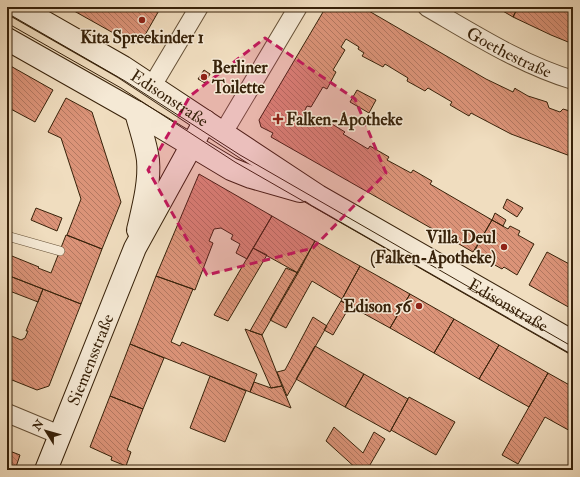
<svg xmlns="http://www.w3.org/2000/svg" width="580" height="477" viewBox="0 0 580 477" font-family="'IM FELL Double Pica',serif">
<defs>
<pattern id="building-back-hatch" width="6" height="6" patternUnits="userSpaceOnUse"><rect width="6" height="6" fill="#db9378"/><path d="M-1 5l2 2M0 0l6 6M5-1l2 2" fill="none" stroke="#b37861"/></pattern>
</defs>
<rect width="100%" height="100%" fill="#f0ddbf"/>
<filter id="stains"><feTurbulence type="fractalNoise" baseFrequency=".005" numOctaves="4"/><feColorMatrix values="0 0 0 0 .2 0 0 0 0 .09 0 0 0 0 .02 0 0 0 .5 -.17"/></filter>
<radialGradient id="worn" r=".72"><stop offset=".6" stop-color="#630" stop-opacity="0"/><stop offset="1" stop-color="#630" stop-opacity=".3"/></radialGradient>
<path fill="url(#building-back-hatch)" stroke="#38220a" d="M 67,7 L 161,7 L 141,42 L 133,44 Z
M 326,7 L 362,7 L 486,79 L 513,92 L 515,88 L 516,89 L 528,96 L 547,102 L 549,108 L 560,112 L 563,109 L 573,112 L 573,157 L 511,134 L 471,113 L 469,116 L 450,105 L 452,102 L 428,88 L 425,91 L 407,81 L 408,78 L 385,64 L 383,67 L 362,56 L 364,53 L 358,49 L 359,47 L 346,39 L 341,47 L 345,50 L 333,70 L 336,72 L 327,89 L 323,87 L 311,107 L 307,106 L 303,114 L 316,122 L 317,120 L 324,124 L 327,121 L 345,132 L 343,134 L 368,149 L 370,146 L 389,157 L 387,160 L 411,173 L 413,170 L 432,181 L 430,184 L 492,220 L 473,252 L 271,137 L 273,133 L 261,127 L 259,120 Z
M 496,7 L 518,7 L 513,17 Z
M 518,7 L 573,7 L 573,44 L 551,35 L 513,17 Z
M 7,64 L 53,90 L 35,122 L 7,107 Z
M 204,70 L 210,74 L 205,83 L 198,79 Z
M 357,90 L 376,100 L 369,113 L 350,102 Z
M 66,98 L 92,112 L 121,202 L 102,249 L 67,235 L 81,199 L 61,138 L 48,132 Z
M 199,174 L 272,216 L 247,259 L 236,253 L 240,244 L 231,239 L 233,235 L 221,228 L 214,229 L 209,241 L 213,243 L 195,290 L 156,276 Z
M 507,199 L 523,208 L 517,217 L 503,208 Z
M 36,208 L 62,218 L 57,231 L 31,220 Z
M 495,213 L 506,220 L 503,226 L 492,220 Z
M 272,216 L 315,241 L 298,273 L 253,248 Z
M 492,220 L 508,229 L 510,226 L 520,231 L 518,235 L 534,244 L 517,275 L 504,267 L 502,269 L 486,260 L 487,257 L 475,250 Z
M 66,235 L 102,249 L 81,304 L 7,275 L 7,254 L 39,267 L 38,268 L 51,273 Z
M 315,241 L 360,266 L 342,299 L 312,281 L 286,328 L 270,320 Z
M 253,248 L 267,255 L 228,321 L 214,315 Z
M 547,252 L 573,266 L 573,307 L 572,309 L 529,285 Z
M 360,266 L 410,294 L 390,328 L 341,301 Z
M 286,268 L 298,273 L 262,335 L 250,331 Z
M 7,275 L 43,289 L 38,302 L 7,290 Z
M 156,276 L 193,289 L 171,342 L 180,346 L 182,342 L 257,374 L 250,392 L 130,344 Z
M 43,289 L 81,304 L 49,386 L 37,390 L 7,378 L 7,334 L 21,340 L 25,338 L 28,331 L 26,331 Z
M 410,294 L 454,319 L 434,353 L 390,328 Z
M 341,301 L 350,306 L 333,335 L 324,330 Z
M 313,317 L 327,326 L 287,396 L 277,372 L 285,370 Z
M 454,319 L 499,345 L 479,379 L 434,353 Z
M 245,329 L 262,335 L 282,386 L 271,388 Z
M 130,344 L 164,358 L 143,409 L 110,396 Z
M 499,345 L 548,373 L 529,407 L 479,379 Z
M 315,346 L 364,374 L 345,407 L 296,379 Z
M 548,373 L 573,387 L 573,431 L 572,432 L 545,417 L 518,464 L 502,455 Z
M 364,374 L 408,399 L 390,432 L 345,407 Z
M 210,376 L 246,391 L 225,442 L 190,428 Z
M 254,382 L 271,388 L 282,386 L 291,408 L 250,392 Z
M 110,396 L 143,409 L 127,450 L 131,452 L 126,466 L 111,460 L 112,457 L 90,447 Z
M 409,397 L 455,422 L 436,455 L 391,430 Z
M 334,427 L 363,453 L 374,432 L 385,439 L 367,470 L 358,470 L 326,441 Z
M 7,450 L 20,455 L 15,470 L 7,470 Z"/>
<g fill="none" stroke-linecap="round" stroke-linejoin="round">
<g stroke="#665137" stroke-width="10">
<path id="lane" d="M 7,236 L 60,251"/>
</g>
<g stroke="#665137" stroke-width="20">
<g id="street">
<path id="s1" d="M 427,7 C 472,33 522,65 573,80"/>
<path d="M 152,86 L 199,7"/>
<path d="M 223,133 L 298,7"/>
<path d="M 7,413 L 60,435"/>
</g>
</g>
<g stroke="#38220a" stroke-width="24">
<g id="secondary">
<path id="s2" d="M 18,7 L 123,67 L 318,196 L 573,342"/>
<path d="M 7,39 L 136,112 L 231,169 L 251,177 L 300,191"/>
<path d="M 136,112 C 140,128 146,144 148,160 C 150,183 143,208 138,230"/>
<path id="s3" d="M 46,470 L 135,248 L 205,121"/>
</g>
</g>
<use href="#lane" stroke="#f5e9d5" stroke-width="9"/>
<use href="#street" stroke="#f5e9d5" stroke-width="18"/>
<use href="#secondary" stroke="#f5e9d5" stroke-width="22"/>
<path stroke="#38220a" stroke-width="1" d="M 7,13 L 125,81 L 240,155 L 573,347
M 7,23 L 121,88 L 235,162 L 573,356"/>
</g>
<path fill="#c2185b" fill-opacity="0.2" stroke="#c2185b" stroke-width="3" stroke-dasharray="8 5" stroke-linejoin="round" d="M 265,38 L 355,99 L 386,173 L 313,248 L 207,275 L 148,170 L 190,96 Z"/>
<g fill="#8f2418" stroke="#f5e9d5" stroke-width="1.5">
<circle cx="142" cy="20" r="4"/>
<circle cx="204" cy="77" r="4"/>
<path d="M276 113h4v4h4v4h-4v4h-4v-4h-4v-4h4z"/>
<circle cx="504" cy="247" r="4"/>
<circle cx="419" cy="306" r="4"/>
</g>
<g text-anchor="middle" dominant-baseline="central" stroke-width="3" stroke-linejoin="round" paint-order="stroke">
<g font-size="17" font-weight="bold" fill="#38220a" stroke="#f5e9d5" text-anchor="start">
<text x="142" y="37" text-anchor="middle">Kita Spreekinder 1</text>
<text x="212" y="67">Berliner<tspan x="212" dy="20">Toilette</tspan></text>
<text x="286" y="119">Falken-Apotheke</text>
<text x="496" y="237" text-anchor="end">Villa Deul<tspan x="496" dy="20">(Falken-Apotheke)</tspan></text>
<text x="411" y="306" text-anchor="end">Edison 56</text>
</g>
<g font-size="17" fill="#38220a" stroke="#f5e9d5">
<text stroke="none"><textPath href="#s1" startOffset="94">Goethestraße</textPath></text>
<text stroke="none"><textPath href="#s2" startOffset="177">Edisonstraße</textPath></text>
<text stroke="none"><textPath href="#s2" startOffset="574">Edisonstraße</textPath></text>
<text stroke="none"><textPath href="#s3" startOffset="119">Siemensstraße</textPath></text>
</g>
</g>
<rect width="580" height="477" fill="none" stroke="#f0ddbf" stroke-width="24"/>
<rect x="8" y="8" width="564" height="461" fill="none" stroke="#38220a" stroke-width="2"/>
<rect x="12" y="12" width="556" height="453" fill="none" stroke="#38220a"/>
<g transform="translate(46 431) rotate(307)" stroke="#f5e9d5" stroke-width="3" paint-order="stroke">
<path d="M0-3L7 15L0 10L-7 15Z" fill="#38220a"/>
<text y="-6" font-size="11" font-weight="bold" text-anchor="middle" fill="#38220a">N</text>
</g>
<rect width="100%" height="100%" filter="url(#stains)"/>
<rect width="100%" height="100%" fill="url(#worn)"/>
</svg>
